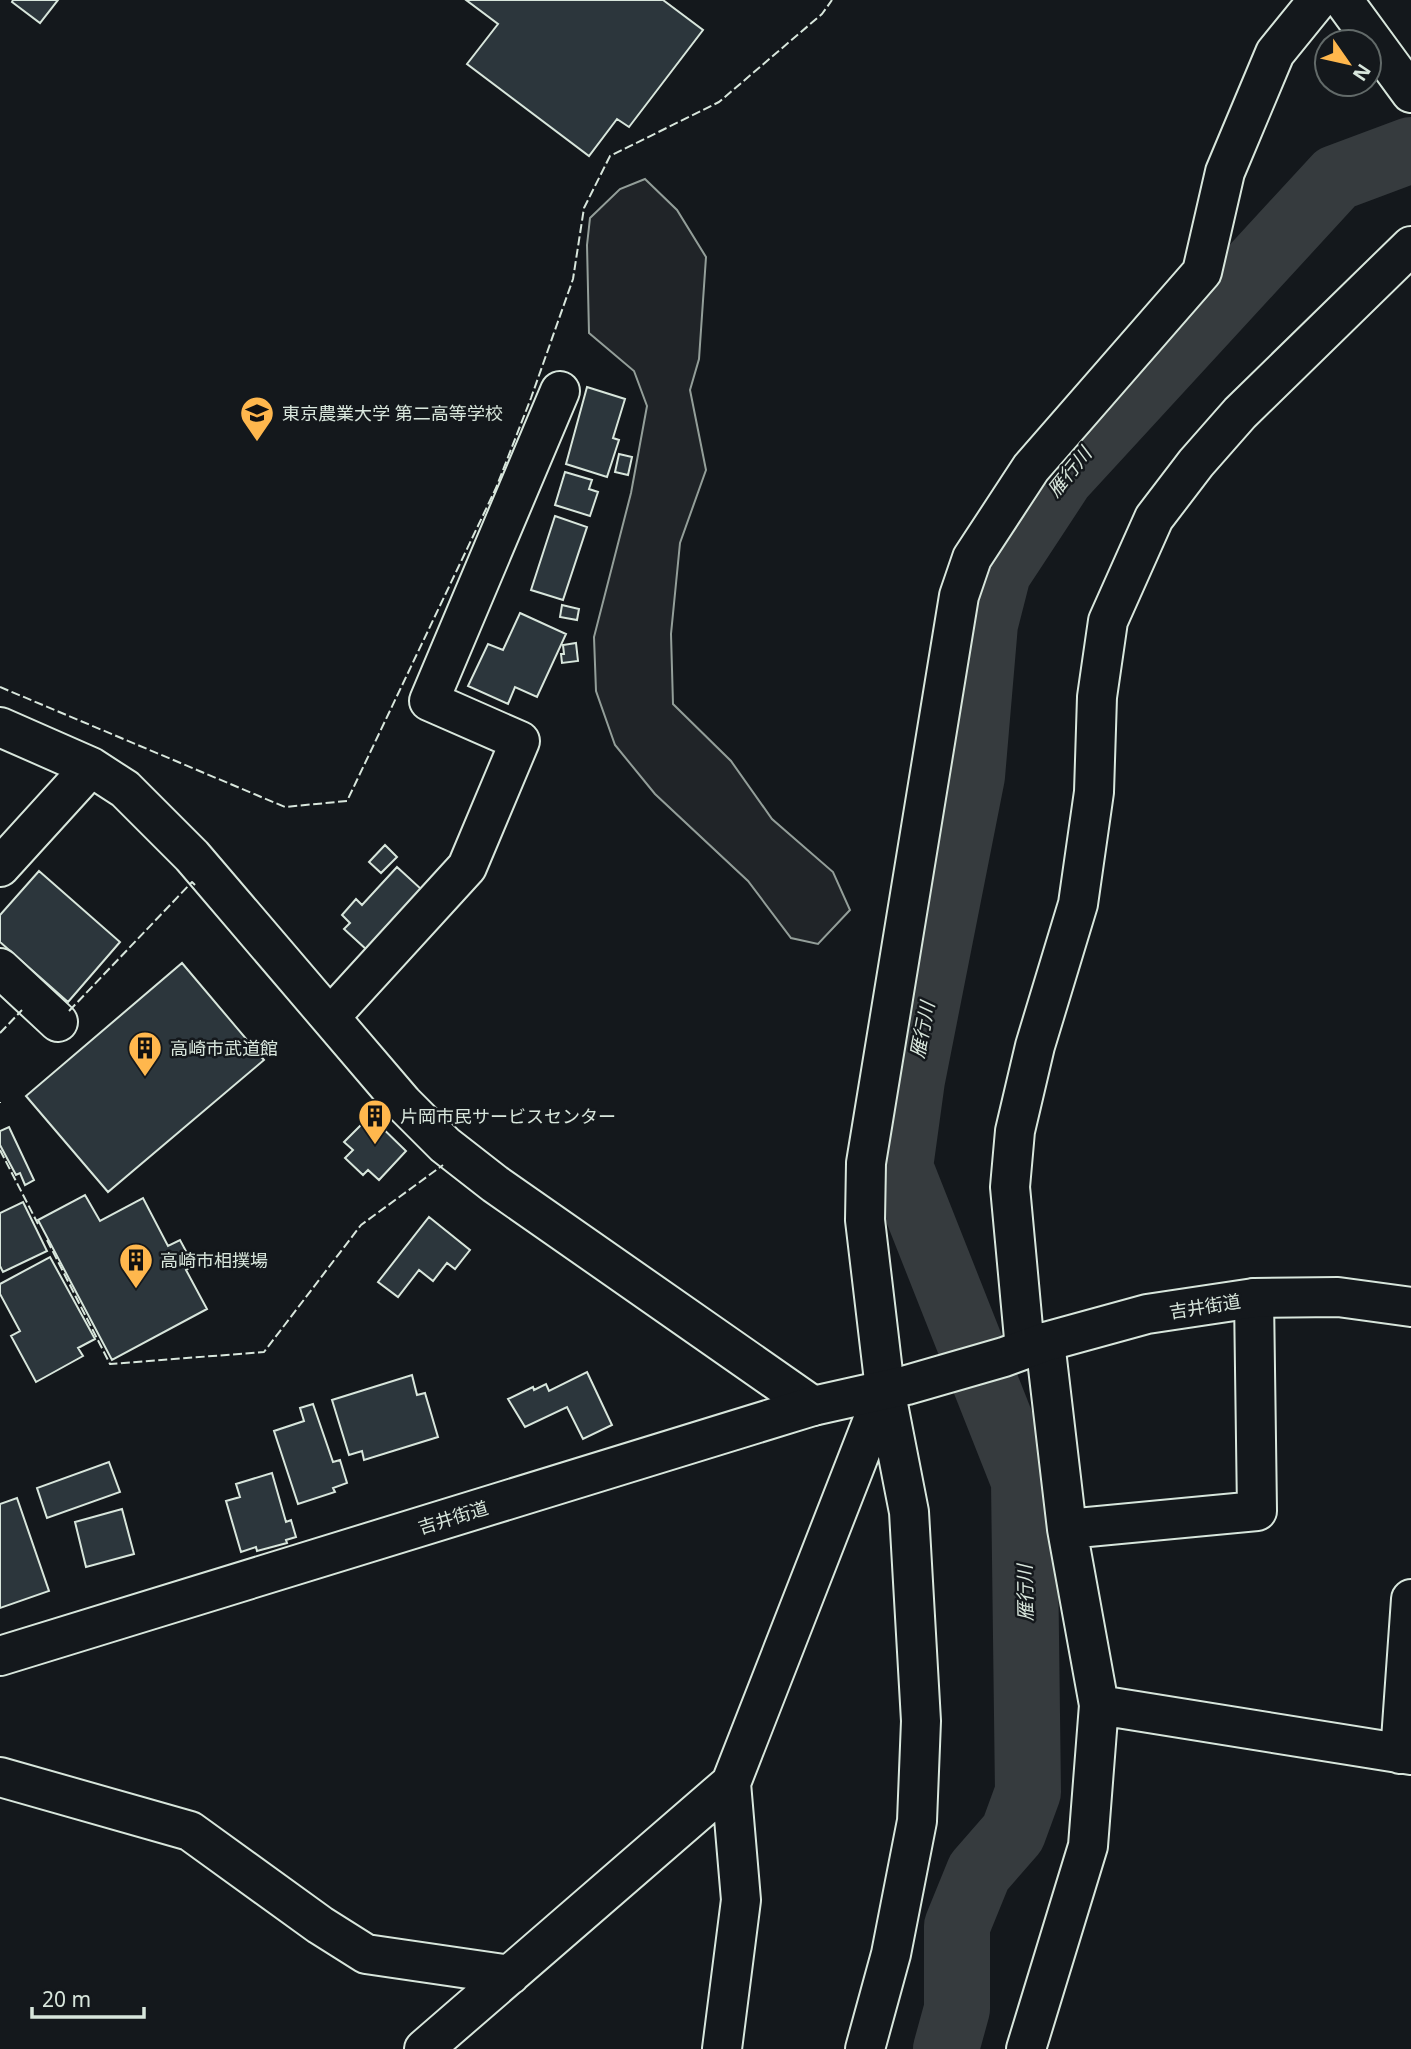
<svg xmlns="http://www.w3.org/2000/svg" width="1411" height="2049" viewBox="0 0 1411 2049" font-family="'Noto Sans','Noto Sans JP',sans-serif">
<rect width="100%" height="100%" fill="#14181c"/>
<path fill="#202428" stroke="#939e99" stroke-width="2" d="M 645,179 L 677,210 L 706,257 L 699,359 L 690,390 L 706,470 L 680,543 L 671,634 L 673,704 L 731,761 L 772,819 L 833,872 L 850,910 L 818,944 L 791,938 L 748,881 L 655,794 L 615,745 L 596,691 L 594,637 L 631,493 L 647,406 L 634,371 L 589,333 L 587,245 L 590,218 L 620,189 Z"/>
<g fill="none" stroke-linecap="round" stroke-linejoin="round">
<path stroke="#363b3e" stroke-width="66" d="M 946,2049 L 957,2009 L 957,1926 L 979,1872 L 1013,1833 L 1028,1792 L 1024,1481 L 900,1167 L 912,1080 L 972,776 L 985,624 L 998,573 L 1061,477 L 1336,178 L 1411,150"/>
</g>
<path fill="#2c363c" stroke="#d8e6dc" stroke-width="2" d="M 13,0 L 58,0 L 40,23 L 12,2 Z
M 466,0 L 663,0 L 703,30 L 629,127 L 617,119 L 589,156 L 467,64 L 498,24 Z
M 587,387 L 625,399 L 613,438 L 619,440 L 607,477 L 566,464 Z
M 619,454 L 632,457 L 628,475 L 615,472 Z
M 565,472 L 592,480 L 589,489 L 598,492 L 590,516 L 555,505 Z
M 555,516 L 587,527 L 563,600 L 531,590 Z
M 562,605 L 579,609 L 577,620 L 560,617 Z
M 520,613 L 566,634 L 537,697 L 515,687 L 508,704 L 468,686 L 488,644 L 503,650 Z
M 576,643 L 578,661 L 562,663 L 561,654 L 564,654 L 563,645 Z
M 385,845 L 397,857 L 381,873 L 369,862 Z
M 397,867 L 421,889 L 367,950 L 344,929 L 350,923 L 342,915 L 356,899 L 362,905 Z
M 39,871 L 120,942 L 68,1002 L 0,942 L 0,915 Z
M 182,963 L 264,1060 L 108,1192 L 26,1096 Z
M 370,1116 L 406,1151 L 379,1180 L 368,1170 L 363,1175 L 345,1158 L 353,1150 L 344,1142 Z
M 9,1127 L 34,1180 L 25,1185 L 20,1173 L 16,1175 L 0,1145 L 0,1131 Z
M 85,1195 L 100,1221 L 143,1198 L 168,1246 L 180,1240 L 194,1266 L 186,1270 L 207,1309 L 112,1360 L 38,1220 Z
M 23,1202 L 47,1251 L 3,1272 L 0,1266 L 0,1213 Z
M 429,1217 L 470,1250 L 455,1269 L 447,1263 L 433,1281 L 419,1270 L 398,1297 L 378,1282 Z
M 50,1257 L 95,1339 L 78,1348 L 83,1356 L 36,1382 L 11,1336 L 20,1331 L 0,1294 L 0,1284 Z
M 587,1372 L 612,1425 L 583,1439 L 567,1407 L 525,1427 L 508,1399 L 533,1387 L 534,1390 L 546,1384 L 549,1391 Z
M 412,1375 L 417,1395 L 425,1393 L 438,1437 L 364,1460 L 362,1451 L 349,1455 L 332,1400 Z
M 313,1404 L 333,1462 L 340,1460 L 347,1483 L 333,1488 L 335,1492 L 298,1504 L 274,1431 L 304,1421 L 300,1408 Z
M 109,1462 L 120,1492 L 47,1518 L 37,1488 Z
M 272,1473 L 286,1522 L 291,1520 L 296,1537 L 286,1540 L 287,1543 L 257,1551 L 256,1547 L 241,1552 L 226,1501 L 240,1497 L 236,1484 Z
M 17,1498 L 49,1591 L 0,1608 L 0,1504 Z
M 122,1509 L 134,1554 L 86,1567 L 75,1522 Z"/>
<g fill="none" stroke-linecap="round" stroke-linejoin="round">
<g stroke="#d8e6dc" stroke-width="42">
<path id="minor" d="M 1343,0 L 1411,93
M 0,727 L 91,767 L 125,789 L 192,856 L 403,1103 L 445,1145 L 495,1184 L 813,1406
M 0,867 L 91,767
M 0,968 L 58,1022
M 330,1017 L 467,867 L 520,741 L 429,701 L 560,391
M 1025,1349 L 1010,1187 L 1015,1131 L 1035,1046 L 1078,904 L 1094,792 L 1097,697 L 1108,621 L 1154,518 L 1196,463 L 1240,413 L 1411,246
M 1067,1529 L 1257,1511 L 1254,1298
M 1099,1705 L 1411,1755
M 1400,1754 L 1411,1599
M 0,1777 L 190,1831 L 320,1925 L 366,1954 L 510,1975
M 424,2049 L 731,1783 L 885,1389
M 722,2049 L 741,1900 L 731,1783
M 865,2049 L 891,1954 L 917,1821 L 921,1721 L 909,1512 L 885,1389 L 865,1220 L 866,1163 L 959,596 L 972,558 L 1031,468 L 1202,272 L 1225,172 L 1275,53 L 1318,0
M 1026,2049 L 1088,1846 L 1099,1705 L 1067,1529 L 1045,1342"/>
</g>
<g stroke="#d8e6dc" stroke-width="42">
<path id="major" d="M 0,1656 L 813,1406 L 907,1385 L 1004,1357 L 1045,1342 L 1147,1314 L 1254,1298 L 1338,1297 L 1411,1307"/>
</g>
<use href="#minor" stroke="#14181c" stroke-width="38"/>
<use href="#major" stroke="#14181c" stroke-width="38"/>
<path stroke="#d8e6dc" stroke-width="2" stroke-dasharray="9 3.5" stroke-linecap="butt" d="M 0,687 L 285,807 L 347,801 L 496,488 L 531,398 L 573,279 L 584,208 L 610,156 L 719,102 L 822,14 L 832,0
M 69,1011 L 192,882 L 195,885
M 0,1033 L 22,1010
M 0,1102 L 0,1103
M 0,1150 L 38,1224
M 47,1240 L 110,1364 L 264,1352 L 361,1225 L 443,1165"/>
</g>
<defs>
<g id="school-pin" transform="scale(1.75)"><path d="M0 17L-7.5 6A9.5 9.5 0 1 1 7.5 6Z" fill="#ffb74d" stroke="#14181c"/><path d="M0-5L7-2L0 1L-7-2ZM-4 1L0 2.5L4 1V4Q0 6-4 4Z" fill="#111"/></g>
<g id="building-pin" transform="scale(1.75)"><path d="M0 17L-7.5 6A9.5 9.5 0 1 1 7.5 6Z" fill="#ffb74d" stroke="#14181c"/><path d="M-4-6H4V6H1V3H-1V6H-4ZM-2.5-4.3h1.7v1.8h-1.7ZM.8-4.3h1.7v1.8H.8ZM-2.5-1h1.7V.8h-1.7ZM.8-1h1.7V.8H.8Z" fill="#111"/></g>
</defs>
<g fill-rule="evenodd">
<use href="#school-pin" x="257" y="413"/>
<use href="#building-pin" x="145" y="1048"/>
<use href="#building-pin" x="375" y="1116"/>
<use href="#building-pin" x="136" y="1260"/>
</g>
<g text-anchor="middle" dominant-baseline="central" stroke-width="5" stroke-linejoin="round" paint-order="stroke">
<g font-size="18" fill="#d8e6dc" stroke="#14181c" text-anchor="start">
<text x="282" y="413">東京農業大学 第二高等学校</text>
<text x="170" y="1048">高崎市武道館</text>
<text x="400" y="1116">片岡市民サービスセンター</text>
<text x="160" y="1260">高崎市相撲場</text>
</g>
<g font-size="18" fill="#d8e6dc" stroke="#14181c">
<text transform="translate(1205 1306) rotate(-9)">吉井街道</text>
<text transform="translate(453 1517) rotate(-17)">吉井街道</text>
</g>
<g font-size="19" font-style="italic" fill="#d8e6dc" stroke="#14181c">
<text transform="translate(1069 472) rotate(-51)">雁行川</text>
<text transform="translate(922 1030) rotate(-79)">雁行川</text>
<text transform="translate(1025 1593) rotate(-91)">雁行川</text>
</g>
</g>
<g transform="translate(1348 63) rotate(124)"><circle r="33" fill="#14181c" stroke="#626a69" stroke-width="2"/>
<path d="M0-5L12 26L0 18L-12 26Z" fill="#ffb74d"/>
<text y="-10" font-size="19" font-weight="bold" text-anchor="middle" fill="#d8e6dc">N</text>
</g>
<path d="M32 2007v10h112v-10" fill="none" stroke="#d8e6dc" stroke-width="3.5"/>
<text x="42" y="2007" font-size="21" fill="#d8e6dc" stroke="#14181c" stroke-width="5" paint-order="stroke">20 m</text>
</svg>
